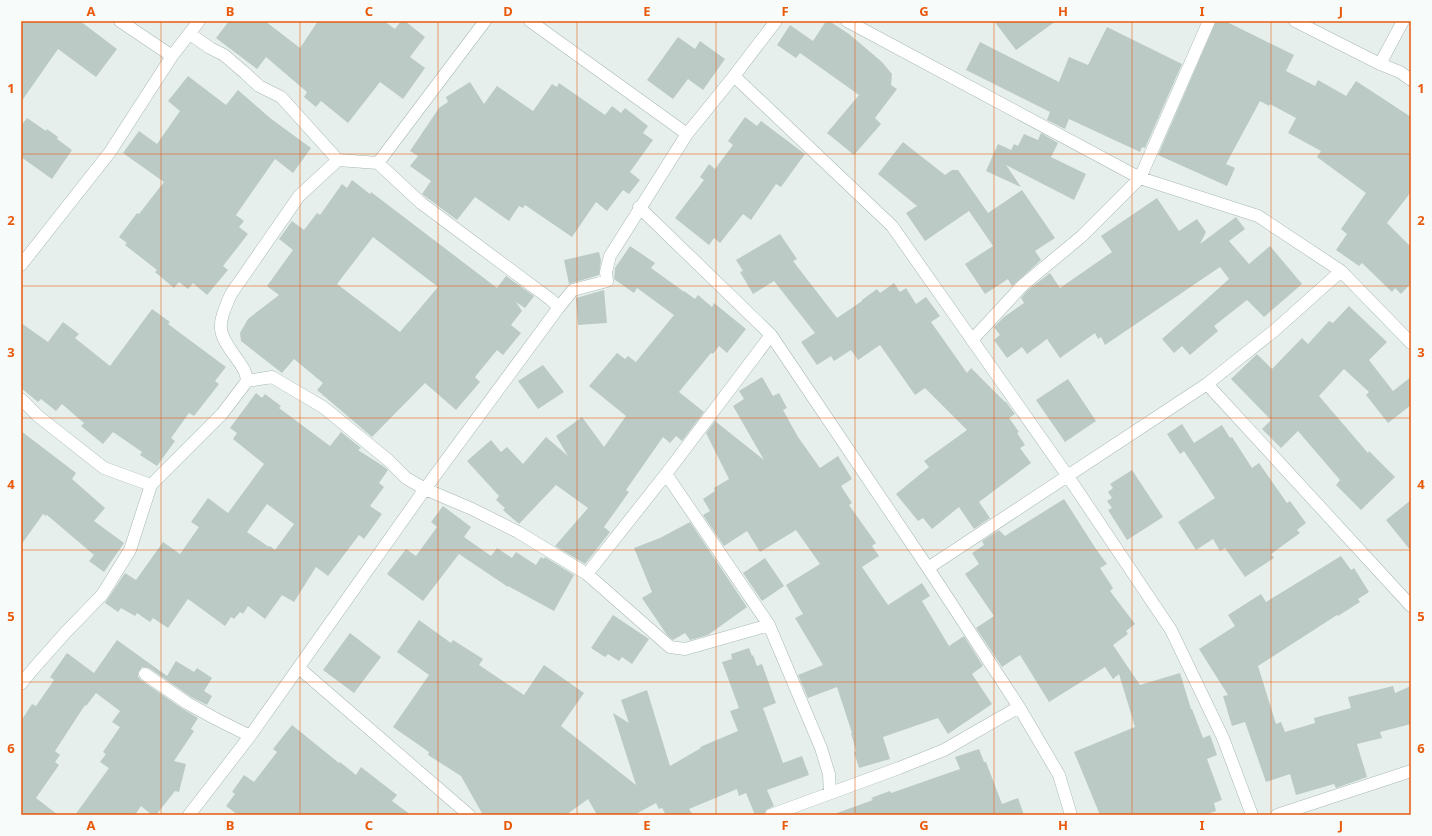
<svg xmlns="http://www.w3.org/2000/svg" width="1432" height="836" viewBox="0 0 1432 836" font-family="'Noto Sans',sans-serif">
<rect width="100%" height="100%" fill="#e6efeb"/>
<path fill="#bbcac4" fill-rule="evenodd" d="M 21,21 L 80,21 L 117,49 L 96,77 L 58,49 L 21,102 Z
M 229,21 L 265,21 L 300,48 L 318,21 L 384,21 L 395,29 L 401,21 L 405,21 L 425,37 L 410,57 L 425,68 L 403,99 L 380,82 L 348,123 L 321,101 L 316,107 L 304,97 L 307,92 L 266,57 L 257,69 L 216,38 Z
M 826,21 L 829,21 L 849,34 L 882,62 L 892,74 L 891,85 L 897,89 L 875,118 L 881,124 L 854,155 L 827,133 L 859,95 L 800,53 L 796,58 L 777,45 L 790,25 L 813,41 Z
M 994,21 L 1056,21 L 1016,50 Z
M 1216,21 L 1225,21 L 1294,55 L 1286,71 L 1315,86 L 1318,80 L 1346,96 L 1356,81 L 1411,117 L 1411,192 L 1387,223 L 1411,247 L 1411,283 L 1401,294 L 1395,288 L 1392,292 L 1362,263 L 1359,266 L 1336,250 L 1347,234 L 1341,229 L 1366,193 L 1317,157 L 1321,151 L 1288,133 L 1296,118 L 1270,104 L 1269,106 L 1260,101 L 1226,164 L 1235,168 L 1227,186 L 1158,155 Z
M 1107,27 L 1182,64 L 1145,148 L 1142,147 L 1140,152 L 1069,119 L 1065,129 L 1047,120 L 1050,112 L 966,70 L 980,42 L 1059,82 L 1069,57 L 1088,65 Z
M 678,37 L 695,49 L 700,41 L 725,59 L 703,90 L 688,79 L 673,99 L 647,80 Z
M 188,76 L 226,105 L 238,90 L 270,118 L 311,148 L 293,173 L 275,159 L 236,215 L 244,221 L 239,227 L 248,234 L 223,266 L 228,270 L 207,295 L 193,283 L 188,289 L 179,282 L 174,288 L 155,272 L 157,270 L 125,245 L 127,243 L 119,237 L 137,213 L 139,214 L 164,182 L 123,153 L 139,131 L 157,144 L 180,111 L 168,101 Z
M 470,82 L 484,104 L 497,86 L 533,111 L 552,84 L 557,87 L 559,83 L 605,115 L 612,106 L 621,113 L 625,108 L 648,126 L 643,133 L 653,140 L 630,172 L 640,180 L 629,194 L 623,190 L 607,211 L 596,202 L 572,237 L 525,205 L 523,208 L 519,206 L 509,221 L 475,197 L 457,220 L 422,194 L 431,181 L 410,166 L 418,156 L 410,151 L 439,108 L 448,102 L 446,97 Z
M 745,117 L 757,126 L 761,121 L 805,154 L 781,187 L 776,184 L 751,220 L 743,214 L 720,243 L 714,238 L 709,245 L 675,218 L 704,180 L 700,177 L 709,164 L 715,169 L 733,145 L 728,141 Z
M 27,118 L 46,131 L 47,129 L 58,137 L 57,139 L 72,150 L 52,179 L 21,157 L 21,126 Z
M 1041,133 L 1058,143 L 1051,157 L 1086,174 L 1074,200 L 1006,165 L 1021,187 L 986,171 L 998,144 L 1011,150 L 1014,144 L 1018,146 L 1024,134 L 1038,140 Z
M 903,142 L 945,175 L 952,170 L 958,170 L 988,213 L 1022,190 L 1055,238 L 1035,251 L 1041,260 L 1012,286 L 1008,279 L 985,294 L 965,264 L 993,246 L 969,211 L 925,241 L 906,213 L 917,206 L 878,174 Z
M 352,180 L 370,194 L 371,192 L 497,288 L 506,276 L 534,296 L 525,308 L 516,302 L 522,311 L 511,325 L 521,333 L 503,355 L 497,350 L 475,377 L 480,382 L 456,410 L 425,383 L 372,437 L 317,390 L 323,383 L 294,359 L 282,373 L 241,341 L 240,333 L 248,319 L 279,295 L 267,286 L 293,250 L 279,239 L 292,221 L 304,230 L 317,213 L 320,215 L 342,184 L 347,188 ZM 373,237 L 438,287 L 400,332 L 337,284 Z
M 1157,198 L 1179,231 L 1197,219 L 1206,232 L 1200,244 L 1236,217 L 1245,229 L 1229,241 L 1249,264 L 1270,246 L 1302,284 L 1264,317 L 1247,300 L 1214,326 L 1218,331 L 1190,355 L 1182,346 L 1174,353 L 1162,339 L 1229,279 L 1220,267 L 1105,345 L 1101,337 L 1098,339 L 1095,333 L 1060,358 L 1047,339 L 1027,354 L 1022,347 L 1007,358 L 994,340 L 1000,335 L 994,327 L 1004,317 L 1024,303 L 1021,298 L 1028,290 L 1050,273 L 1060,288 L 1112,252 L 1101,236 Z
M 780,234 L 797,259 L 793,261 L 837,318 L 862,301 L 862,300 L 877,289 L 880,293 L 894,283 L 900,292 L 906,288 L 916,304 L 926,297 L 940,316 L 931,322 L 967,373 L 971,368 L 1005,402 L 1006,402 L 1015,414 L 1009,418 L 1019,432 L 1017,433 L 1025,445 L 1020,448 L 1031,463 L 979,502 L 990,518 L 974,529 L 959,507 L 932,529 L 923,518 L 918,521 L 896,494 L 929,467 L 924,461 L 967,430 L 925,388 L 915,395 L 880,345 L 858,360 L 851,350 L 834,361 L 831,356 L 817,365 L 801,342 L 815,333 L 774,281 L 753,294 L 740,272 L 743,271 L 736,260 Z
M 630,246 L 655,263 L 651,268 L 683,291 L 682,292 L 684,291 L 695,299 L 698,295 L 712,307 L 714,303 L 746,329 L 727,353 L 719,346 L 713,354 L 711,353 L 679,392 L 704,412 L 682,441 L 676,436 L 670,443 L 663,437 L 626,490 L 629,492 L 604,527 L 610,532 L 585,564 L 555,546 L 588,508 L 556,485 L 519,524 L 503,510 L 505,508 L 496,500 L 499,496 L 467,461 L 491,440 L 501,452 L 507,447 L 523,464 L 546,437 L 568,456 L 556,436 L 582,417 L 604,447 L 626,416 L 589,386 L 617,353 L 625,359 L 628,356 L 636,362 L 674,315 L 637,288 L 634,293 L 614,279 L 615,268 Z
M 599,252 L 601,260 L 599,275 L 569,284 L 564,260 Z
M 604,290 L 607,323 L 578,325 L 576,298 Z
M 1349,306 L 1387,342 L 1369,360 L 1393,391 L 1411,377 L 1411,405 L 1388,423 L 1366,395 L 1369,392 L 1344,369 L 1319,396 L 1368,453 L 1369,451 L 1395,477 L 1361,510 L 1336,485 L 1340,480 L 1298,431 L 1281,448 L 1262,429 L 1271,420 L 1231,379 L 1257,354 L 1272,369 L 1302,338 L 1308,344 L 1329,321 L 1333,323 Z
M 152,309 L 170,322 L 168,324 L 226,367 L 215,381 L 219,384 L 194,416 L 189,413 L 171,438 L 175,441 L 157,466 L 140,455 L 142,452 L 113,432 L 103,444 L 81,426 L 84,423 L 62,404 L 56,411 L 41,399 L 38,402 L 21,388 L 21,323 L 48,342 L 63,322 L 79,334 L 75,338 L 110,366 Z
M 543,365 L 564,392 L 538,409 L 518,381 Z
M 762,377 L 773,396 L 779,393 L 787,408 L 783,410 L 798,437 L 820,468 L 838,456 L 852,479 L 841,486 L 852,503 L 849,505 L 876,543 L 872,546 L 879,556 L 862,567 L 888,605 L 922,583 L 930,596 L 922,601 L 949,646 L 964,636 L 983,666 L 972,674 L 992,704 L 948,734 L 938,718 L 883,737 L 890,759 L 859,768 L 854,752 L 856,751 L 851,733 L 852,733 L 837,687 L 808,698 L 798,675 L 823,665 L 795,618 L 803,614 L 786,585 L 820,564 L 796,530 L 760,552 L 747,531 L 724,546 L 703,515 L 710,511 L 703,499 L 715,491 L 714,488 L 729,479 L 706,433 L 715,421 L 764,460 L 733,406 L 744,399 L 739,391 Z
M 1068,379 L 1096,421 L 1065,442 L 1036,400 Z
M 256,393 L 262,398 L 265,394 L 281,406 L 279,408 L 330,446 L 341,432 L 361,448 L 358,450 L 383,466 L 388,470 L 379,483 L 384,487 L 370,506 L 382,514 L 364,539 L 359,535 L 328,576 L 316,567 L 294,602 L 282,595 L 265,619 L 248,606 L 243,614 L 240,612 L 234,619 L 231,617 L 225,626 L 188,599 L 168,628 L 153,618 L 150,622 L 137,613 L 135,616 L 121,608 L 118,612 L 105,603 L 125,573 L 136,580 L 163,542 L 180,554 L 199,527 L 191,522 L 208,498 L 228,513 L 264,464 L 233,439 L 237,433 L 230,428 ZM 267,504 L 294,524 L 275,550 L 270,546 L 269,547 L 247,532 Z
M 1182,424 L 1194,443 L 1222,425 L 1230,438 L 1232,437 L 1252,468 L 1259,463 L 1287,503 L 1290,501 L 1306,523 L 1297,530 L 1300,533 L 1271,554 L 1274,558 L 1245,577 L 1225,548 L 1220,551 L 1213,539 L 1196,550 L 1178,522 L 1215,498 L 1184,451 L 1180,454 L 1167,434 Z
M 21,431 L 76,473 L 72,479 L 105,508 L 94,521 L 124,543 L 104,572 L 89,561 L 94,555 L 47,515 L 46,516 L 43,514 L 21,545 Z
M 1132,470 L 1163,517 L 1127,540 L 1108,510 L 1112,508 L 1107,501 L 1112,498 L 1108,492 L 1113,488 L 1110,484 Z
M 1064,499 L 1096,549 L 1107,564 L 1100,568 L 1113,588 L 1110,591 L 1135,624 L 1126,631 L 1128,634 L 1113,645 L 1140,685 L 1180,673 L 1191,709 L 1192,709 L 1203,738 L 1210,735 L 1217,755 L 1207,759 L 1222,800 L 1214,803 L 1216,811 L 1205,815 L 1100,815 L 1074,752 L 1135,727 L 1119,674 L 1113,679 L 1105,667 L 1049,702 L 1020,655 L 1002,667 L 976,628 L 994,616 L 965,574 L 979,564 L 972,553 L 984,545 L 982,541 L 999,530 L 1005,536 Z
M 1411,500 L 1411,551 L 1386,520 Z
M 443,506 L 471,527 L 464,537 L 491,556 L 497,548 L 512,558 L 516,552 L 536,565 L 541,557 L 544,559 L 545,557 L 574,575 L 554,611 L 508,586 L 508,587 L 459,554 L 423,601 L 387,574 L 406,549 L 416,556 L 437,527 L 431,522 Z
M 690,522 L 747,607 L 708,635 L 690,640 L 685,633 L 673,640 L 667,635 L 642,598 L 652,592 L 634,548 L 660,538 Z
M 1341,556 L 1351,570 L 1354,568 L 1369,592 L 1358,599 L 1360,602 L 1338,616 L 1337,615 L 1258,666 L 1276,724 L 1281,722 L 1285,732 L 1315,723 L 1314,718 L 1351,708 L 1348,697 L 1393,686 L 1395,693 L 1411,686 L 1411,724 L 1380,732 L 1382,738 L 1357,744 L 1367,777 L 1336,788 L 1334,784 L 1296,795 L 1290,774 L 1266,782 L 1245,722 L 1232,726 L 1223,696 L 1228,695 L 1199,649 L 1235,626 L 1228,615 L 1261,594 L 1266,602 Z
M 765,558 L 784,586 L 762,601 L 743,573 Z
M 613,615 L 649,639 L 632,664 L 622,657 L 619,661 L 608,654 L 605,657 L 591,648 Z
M 419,620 L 451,643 L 453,640 L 483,659 L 479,665 L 524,695 L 544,665 L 584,693 L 561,726 L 636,785 L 613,713 L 629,723 L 621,700 L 647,690 L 670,766 L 701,748 L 700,747 L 738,731 L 730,711 L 739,708 L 722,662 L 732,659 L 731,654 L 749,648 L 752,656 L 753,655 L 757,666 L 762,664 L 776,703 L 763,708 L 783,763 L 802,756 L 809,775 L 767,790 L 774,806 L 766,810 L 764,815 L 755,815 L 746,793 L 739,796 L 737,789 L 689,809 L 693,815 L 666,815 L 662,808 L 659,809 L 656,803 L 634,815 L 597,815 L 588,799 L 566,815 L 483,815 L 461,776 L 428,755 L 429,752 L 393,727 L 429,675 L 397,652 Z
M 350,633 L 381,657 L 354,693 L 323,670 Z
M 117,640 L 167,676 L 176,661 L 194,672 L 197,668 L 212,678 L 204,691 L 212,696 L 207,705 L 191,697 L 149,668 L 142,667 L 138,673 L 138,677 L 141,680 L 183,709 L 198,718 L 191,729 L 194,731 L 174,761 L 186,764 L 179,792 L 175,791 L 156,815 L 152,815 L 141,806 L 135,815 L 75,815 L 109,768 L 100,762 L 106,754 L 103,752 L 120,727 L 112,722 L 120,711 L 96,693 L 86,706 L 85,705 L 55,751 L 60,755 L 55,762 L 59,765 L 36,798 L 58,815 L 21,815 L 21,721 L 32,704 L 36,706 L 54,680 L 50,677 L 67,653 L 94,673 Z
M 292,725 L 339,763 L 340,762 L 356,775 L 361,767 L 397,795 L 392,801 L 411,815 L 238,815 L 226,806 L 235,794 L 232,792 L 244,775 L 254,782 L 277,752 L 273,749 Z
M 979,749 L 984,762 L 986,762 L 1002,804 L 1018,798 L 1024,815 L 838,815 L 837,813 L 873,800 L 871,798 L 890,791 L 891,793 L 960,769 L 955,757 Z"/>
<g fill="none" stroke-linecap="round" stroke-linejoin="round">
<g stroke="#a8b8b2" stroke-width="13">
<path id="minor" d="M 120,21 L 172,56
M 530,21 L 687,134
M 847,21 L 1140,178 L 1258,216 L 1341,271 L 1411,343
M 1295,21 L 1380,64 L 1400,72 L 1411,80
M 190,34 L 210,48 L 224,55 L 245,73 L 259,86 L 281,97 L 338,160 L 378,163 L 485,21
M 1380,64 L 1403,21
M 734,76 L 892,226 L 1067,475 L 1171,630 L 1223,738 L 1252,815
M 378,163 L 421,203 L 550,299 L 559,307
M 639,207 L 771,335 L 928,568 L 1019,707 L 1059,775 L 1071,815
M 21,265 L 110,152 L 172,56 L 199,21
M 972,340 L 1023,285 L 1082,236 L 1140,178 L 1209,21
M 247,381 L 272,377 L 323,407 L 388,460 L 406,478 L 425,489 L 472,509 L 518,532 L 587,574 L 670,647 L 685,649 L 769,625 L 821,748 L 829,774 L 830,793
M 1207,384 L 1411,606
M 21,399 L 38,416 L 104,468 L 151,485
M 666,474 L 769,625
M 928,568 L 1207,384 L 1275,330 L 1341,271
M 587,574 L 666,474 L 771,335
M 299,668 L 469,815
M 145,674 L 187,703 L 216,719 L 250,736
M 21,684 L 34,668 L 66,632 L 102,595 L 130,550 L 151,485 L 222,414 L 247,381 C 246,371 243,368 237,359 C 216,331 217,326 231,294 L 299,196 L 338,160
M 189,815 L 250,736 L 425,489 L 559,307 L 573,290 L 607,281 L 606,272 L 610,256 L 687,134 L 734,76 L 776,21
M 771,815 L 899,768 L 944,750 L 1019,707
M 1277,815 L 1411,771"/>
</g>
<use href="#minor" stroke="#fff" stroke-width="12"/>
</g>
<path fill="none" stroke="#e8590c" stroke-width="1" stroke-opacity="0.55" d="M 161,21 L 161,815M 300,21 L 300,815M 438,21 L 438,815M 577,21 L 577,815M 716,21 L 716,815M 855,21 L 855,815M 994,21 L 994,815M 1132,21 L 1132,815M 1271,21 L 1271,815M 21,154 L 1411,154M 21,286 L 1411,286M 21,418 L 1411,418M 21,550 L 1411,550M 21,682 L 1411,682"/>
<rect width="1432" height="836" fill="none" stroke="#f7fbf9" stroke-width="44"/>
<rect x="22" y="22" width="1388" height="792" fill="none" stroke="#e8590c" stroke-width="1.5"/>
<g font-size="13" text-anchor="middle" font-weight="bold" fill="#e8590c">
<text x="91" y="16">A</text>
<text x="230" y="16">B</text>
<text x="369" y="16">C</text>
<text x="508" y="16">D</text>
<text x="647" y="16">E</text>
<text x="785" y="16">F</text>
<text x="924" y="16">G</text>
<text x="1063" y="16">H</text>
<text x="1202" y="16">I</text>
<text x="1341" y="16">J</text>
<text x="11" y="93">1</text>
<text x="1421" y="93">1</text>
<text x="11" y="225">2</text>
<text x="1421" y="225">2</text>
<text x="11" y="357">3</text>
<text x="1421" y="357">3</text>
<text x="11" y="489">4</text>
<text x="1421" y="489">4</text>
<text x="11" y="621">5</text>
<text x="1421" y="621">5</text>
<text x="11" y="753">6</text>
<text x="1421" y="753">6</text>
<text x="91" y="830">A</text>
<text x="230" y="830">B</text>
<text x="369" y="830">C</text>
<text x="508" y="830">D</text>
<text x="647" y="830">E</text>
<text x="785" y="830">F</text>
<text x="924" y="830">G</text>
<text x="1063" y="830">H</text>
<text x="1202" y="830">I</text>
<text x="1341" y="830">J</text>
</g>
</svg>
